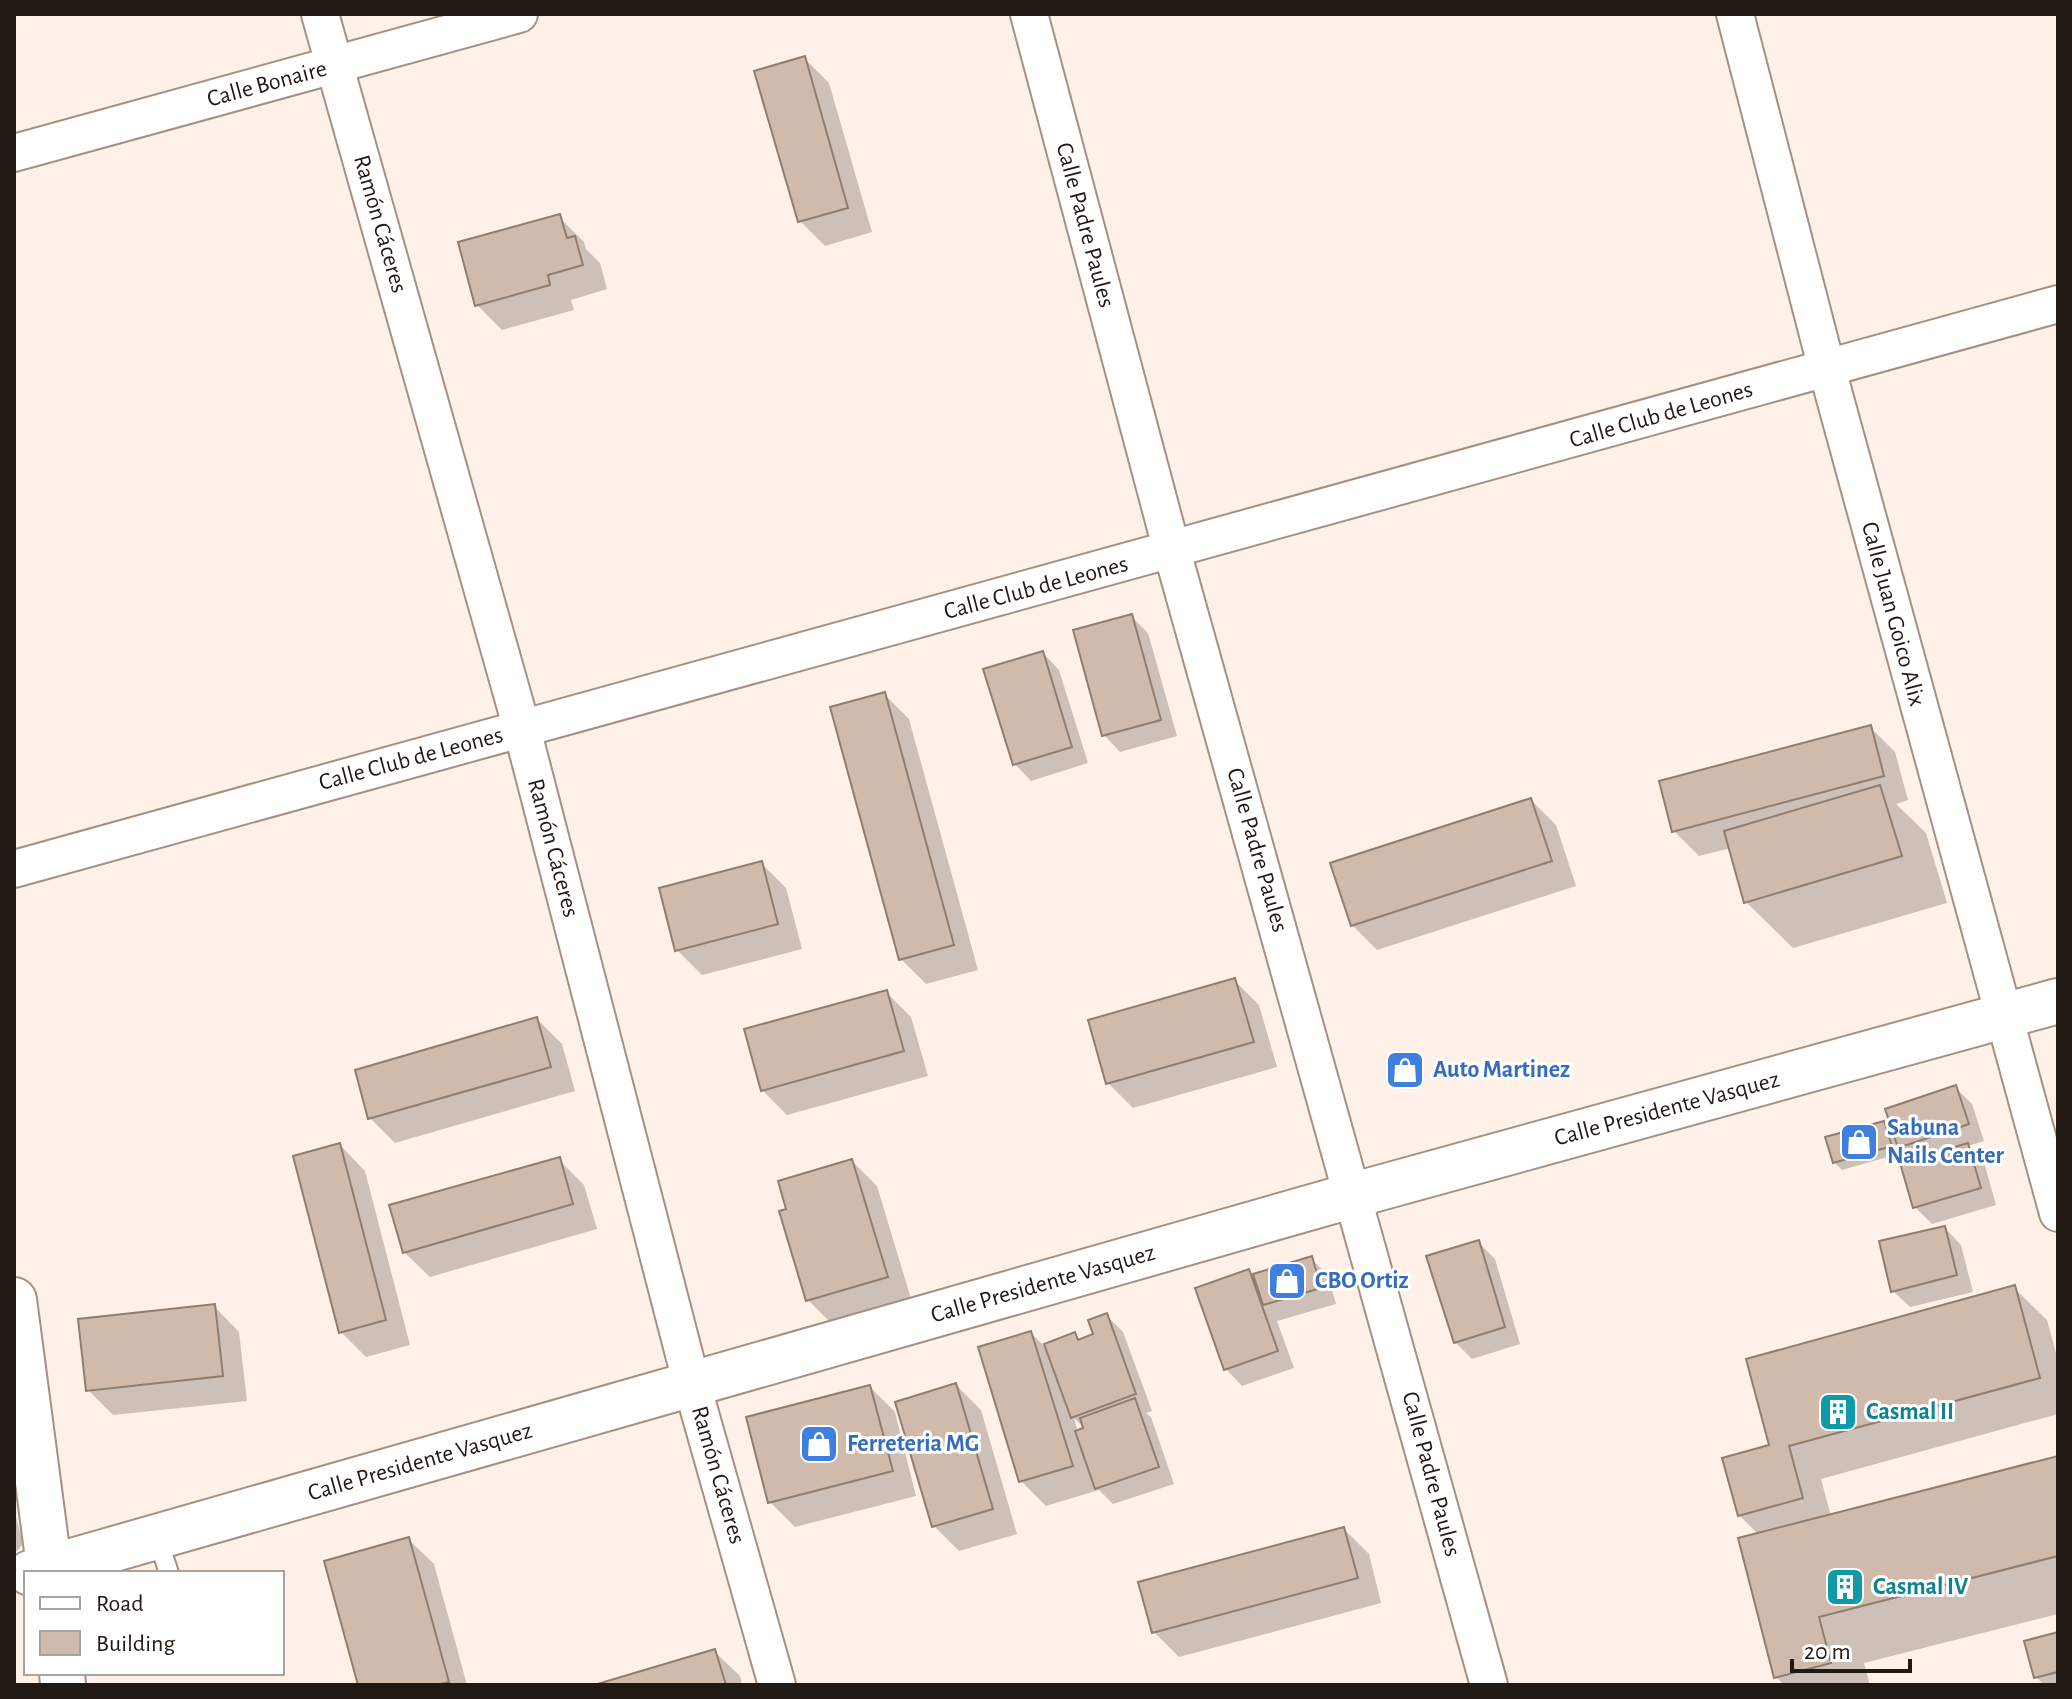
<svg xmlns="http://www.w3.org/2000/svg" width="2072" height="1699" viewBox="0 0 2072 1699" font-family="'Alegreya Sans',sans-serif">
<rect width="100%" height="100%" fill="#fff1e7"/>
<path fill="#0003" fill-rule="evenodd" d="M 804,58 L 829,83 L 872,232 L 825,246 L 800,221 Z
M 559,217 L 584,242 L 586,249 L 600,263 L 607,289 L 571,300 L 574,310 L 502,330 L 477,305 Z
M 1131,616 L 1148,633 L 1177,736 L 1120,752 L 1104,735 Z
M 1043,653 L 1059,670 L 1088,763 L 1031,781 L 1015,764 Z
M 884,694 L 909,719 L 978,970 L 926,984 L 901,959 Z
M 1870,727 L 1895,752 L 1908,800 L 1896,804 L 1926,833 L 1947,903 L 1793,948 L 1746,902 L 1731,848 L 1699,856 L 1674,831 Z
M 1531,800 L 1556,825 L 1576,886 L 1377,950 L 1352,925 Z
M 761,863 L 786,888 L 802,949 L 702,975 L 677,950 Z
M 1234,980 L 1259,1005 L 1277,1067 L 1133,1108 L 1108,1083 Z
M 886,992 L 911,1017 L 928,1076 L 787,1115 L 762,1090 Z
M 537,1019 L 562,1044 L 575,1091 L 395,1143 L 370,1118 Z
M 1955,1087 L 1972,1104 L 1984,1141 L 1968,1146 L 1984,1162 L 1996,1205 L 1932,1224 L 1915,1207 L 1913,1161 L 1895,1143 L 1898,1154 L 1842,1170 L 1834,1162 L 1884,1123 L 1895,1134 Z
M 340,1145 L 365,1171 L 410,1345 L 366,1357 L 341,1332 Z
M 559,1160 L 584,1185 L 597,1229 L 430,1277 L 404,1252 Z
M 852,1161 L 877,1186 L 912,1302 L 833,1325 L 808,1300 Z
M 1945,1228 L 1961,1245 L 1973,1292 L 1910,1307 L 1893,1291 Z
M 1478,1242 L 1495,1259 L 1520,1344 L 1472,1359 L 1455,1342 Z
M 1311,1259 L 1328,1275 L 1336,1304 L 1277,1321 L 1294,1368 L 1242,1386 L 1226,1369 L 1249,1271 L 1253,1276 Z
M 2014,1288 L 2047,1320 L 2058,1360 L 2058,1414 L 1821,1479 L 1831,1516 L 2058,1458 L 2058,1614 L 1864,1663 L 1870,1685 L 1784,1685 L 1776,1677 L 1758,1534 L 1739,1515 L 1772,1447 Z
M 214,1306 L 239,1332 L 247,1401 L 113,1415 L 88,1390 Z
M 1106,1315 L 1123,1332 L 1152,1411 L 1146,1413 L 1151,1417 L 1174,1484 L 1113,1504 L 1099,1490 L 1046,1506 L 1021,1481 L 1031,1333 L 1044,1346 L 1074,1335 L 1080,1341 L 1095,1335 ZM 1074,1418 L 1085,1429 L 1078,1432 Z
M 956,1385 L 981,1410 L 1017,1534 L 959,1551 L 934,1526 Z
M 870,1387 L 895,1412 L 916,1496 L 795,1527 L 770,1502 Z
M 14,1509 L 23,1544 L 14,1554 Z
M 1344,1529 L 1369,1554 L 1381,1603 L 1179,1657 L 1154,1632 Z
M 408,1539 L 434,1564 L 467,1685 L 360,1685 Z
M 2058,1634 L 2058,1685 L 2044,1685 L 2036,1677 Z
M 714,1651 L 740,1676 L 742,1685 L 601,1685 Z"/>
<path fill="#d0baab" stroke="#917d6f" stroke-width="2" d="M 805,56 L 848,208 L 798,222 L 754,71 Z
M 560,214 L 567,238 L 575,236 L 583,265 L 548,275 L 550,285 L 475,306 L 458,242 Z
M 1132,614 L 1161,720 L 1102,736 L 1073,630 Z
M 1043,651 L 1072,747 L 1013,765 L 983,669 Z
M 885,692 L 954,945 L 899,960 L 830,707 Z
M 1871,725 L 1884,776 L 1672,832 L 1659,781 Z
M 1880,785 L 1902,856 L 1744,903 L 1724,831 Z
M 1531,798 L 1552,861 L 1351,926 L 1330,863 Z
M 762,861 L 778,924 L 675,951 L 659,888 Z
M 1235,978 L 1254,1042 L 1106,1084 L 1088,1020 Z
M 887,990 L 904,1051 L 761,1091 L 744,1029 Z
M 537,1017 L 551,1067 L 368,1119 L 355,1070 Z
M 1956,1085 L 1969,1124 L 1898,1148 L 1885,1109 Z
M 1884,1121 L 1892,1146 L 1833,1163 L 1825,1137 Z
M 340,1143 L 386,1320 L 339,1333 L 293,1156 Z
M 1968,1143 L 1981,1188 L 1913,1208 L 1900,1163 Z
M 560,1157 L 573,1204 L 403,1253 L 389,1205 Z
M 852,1159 L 888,1277 L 806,1301 L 779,1211 L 786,1209 L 778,1181 Z
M 1945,1226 L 1957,1275 L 1891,1292 L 1879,1241 Z
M 1479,1240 L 1505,1327 L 1454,1343 L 1426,1256 Z
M 1312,1256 L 1321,1288 L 1263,1305 L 1253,1274 Z
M 1249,1269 L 1278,1351 L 1224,1370 L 1195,1288 Z
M 2015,1285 L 2040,1378 L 1789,1446 L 1803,1498 L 1738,1516 L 1722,1458 L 1769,1445 L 1746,1359 Z
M 215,1304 L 223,1376 L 86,1391 L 78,1319 Z
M 1107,1313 L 1136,1394 L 1071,1418 L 1044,1344 L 1075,1332 L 1078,1340 L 1093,1334 L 1088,1320 Z
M 1031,1331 L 1073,1466 L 1019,1482 L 978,1347 Z
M 956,1383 L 993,1509 L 932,1527 L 895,1402 Z
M 870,1385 L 893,1471 L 768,1503 L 746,1417 Z
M 1135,1398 L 1159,1467 L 1095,1489 L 1075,1431 L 1083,1428 L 1080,1418 Z
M 2058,1456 L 2058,1556 L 1819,1617 L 1831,1663 L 1774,1678 L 1738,1538 Z
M 1344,1527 L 1358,1578 L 1152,1633 L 1138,1582 Z
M 409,1537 L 449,1682 L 437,1685 L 358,1685 L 324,1561 Z
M 2058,1632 L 2058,1672 L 2034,1678 L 2024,1641 Z
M 715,1649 L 726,1685 L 594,1685 Z"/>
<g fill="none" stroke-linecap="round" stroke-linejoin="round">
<g stroke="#a59081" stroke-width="22">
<path id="service" d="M 157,1537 L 169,1573"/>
</g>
<g stroke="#a59081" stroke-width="40">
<path id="minor" d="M 320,14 L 522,729 L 692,1385 L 777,1685
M 1029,14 L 1172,551 L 1489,1685
M 1735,14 L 1827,369 L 2058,1213
M 14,153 L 519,14
M 14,869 L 2058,304"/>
</g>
<g stroke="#a59081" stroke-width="48">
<path id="tertiary" d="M 30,1573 L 1354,1195 L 2058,1001"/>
</g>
<g stroke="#a59081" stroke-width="48">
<path id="secondary" d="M 14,1300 L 50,1573
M 62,1673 L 63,1685"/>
</g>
<use href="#service" stroke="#fff" stroke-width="18"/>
<use href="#minor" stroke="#fff" stroke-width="36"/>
<use href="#tertiary" stroke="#fff" stroke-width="44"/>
<use href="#secondary" stroke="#fff" stroke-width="44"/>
</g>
<defs>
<g id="shop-square" transform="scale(2)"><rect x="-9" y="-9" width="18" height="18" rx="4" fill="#3f7fe0" stroke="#fff"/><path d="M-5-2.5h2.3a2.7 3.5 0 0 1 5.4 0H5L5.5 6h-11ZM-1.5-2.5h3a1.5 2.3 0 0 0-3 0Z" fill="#fff"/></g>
<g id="building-square" transform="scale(2)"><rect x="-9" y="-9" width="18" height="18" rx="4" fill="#0f9aa8" stroke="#fff"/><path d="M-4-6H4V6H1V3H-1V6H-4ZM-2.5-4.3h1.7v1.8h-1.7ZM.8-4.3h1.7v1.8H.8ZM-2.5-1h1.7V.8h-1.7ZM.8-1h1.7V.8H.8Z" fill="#fff"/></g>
</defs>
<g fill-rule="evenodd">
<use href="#shop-square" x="1405" y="1070"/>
<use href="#shop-square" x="1859" y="1142"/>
<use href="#shop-square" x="1287" y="1281"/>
<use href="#building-square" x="1838" y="1412"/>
<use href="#shop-square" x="819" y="1444"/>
<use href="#building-square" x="1845" y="1587"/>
</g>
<g text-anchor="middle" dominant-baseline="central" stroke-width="6" stroke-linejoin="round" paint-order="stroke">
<g font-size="24" fill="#211914" stroke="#fff">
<text transform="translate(267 84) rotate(-15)">Calle Bonaire</text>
<text transform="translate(380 224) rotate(74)">Ramón Cáceres</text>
<text transform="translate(1085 225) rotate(75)">Calle Padre Paules</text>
<text transform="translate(1661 415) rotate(-16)">Calle Club de Leones</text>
<text transform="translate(1036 588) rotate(-15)">Calle Club de Leones</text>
<text transform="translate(1893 614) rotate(75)">Calle Juan Goico Alix</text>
<text transform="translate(411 759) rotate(-15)">Calle Club de Leones</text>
<text transform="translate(553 848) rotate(75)">Ramón Cáceres</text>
<text transform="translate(1257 850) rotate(74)">Calle Padre Paules</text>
<text transform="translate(1667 1109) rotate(-15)">Calle Presidente Vasquez</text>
<text transform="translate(1043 1284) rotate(-16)">Calle Presidente Vasquez</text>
<text transform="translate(420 1462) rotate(-16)">Calle Presidente Vasquez</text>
<text transform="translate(1431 1474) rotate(75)">Calle Padre Paules</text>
<text transform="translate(718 1475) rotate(74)">Ramón Cáceres</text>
</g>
<g font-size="24" font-weight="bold" fill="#366cbe" stroke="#fff" text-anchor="start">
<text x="1433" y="1070">Auto Martinez</text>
<text x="1887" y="1128">Sabuna<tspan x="1887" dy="28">Nails Center</tspan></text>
<text x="1315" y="1281">CBO Ortiz</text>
<text x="847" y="1444">Ferreteria MG</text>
</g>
<g font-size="24" font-weight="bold" fill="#0d838f" stroke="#fff" text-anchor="start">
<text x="1866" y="1412">Casmal II</text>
<text x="1873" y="1587">Casmal IV</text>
</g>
</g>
<rect width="2072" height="1699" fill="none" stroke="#211914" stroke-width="32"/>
<rect x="24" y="1571" width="260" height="104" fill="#ffffff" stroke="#a6a3a1" stroke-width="2"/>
<rect x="40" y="1597" width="40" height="12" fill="#ffffff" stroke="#a6a3a1" stroke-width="2"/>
<text x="96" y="1611" font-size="24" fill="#211914">Road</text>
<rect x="40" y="1631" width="40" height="24" fill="#d0baab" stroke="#a6a3a1" stroke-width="2"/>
<text x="96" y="1651" font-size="24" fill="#211914">Building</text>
<path d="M1792 1659v12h118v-12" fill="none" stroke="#211914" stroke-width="4"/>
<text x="1804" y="1659" font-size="24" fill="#211914" stroke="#ffffff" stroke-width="6" paint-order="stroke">20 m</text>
</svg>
